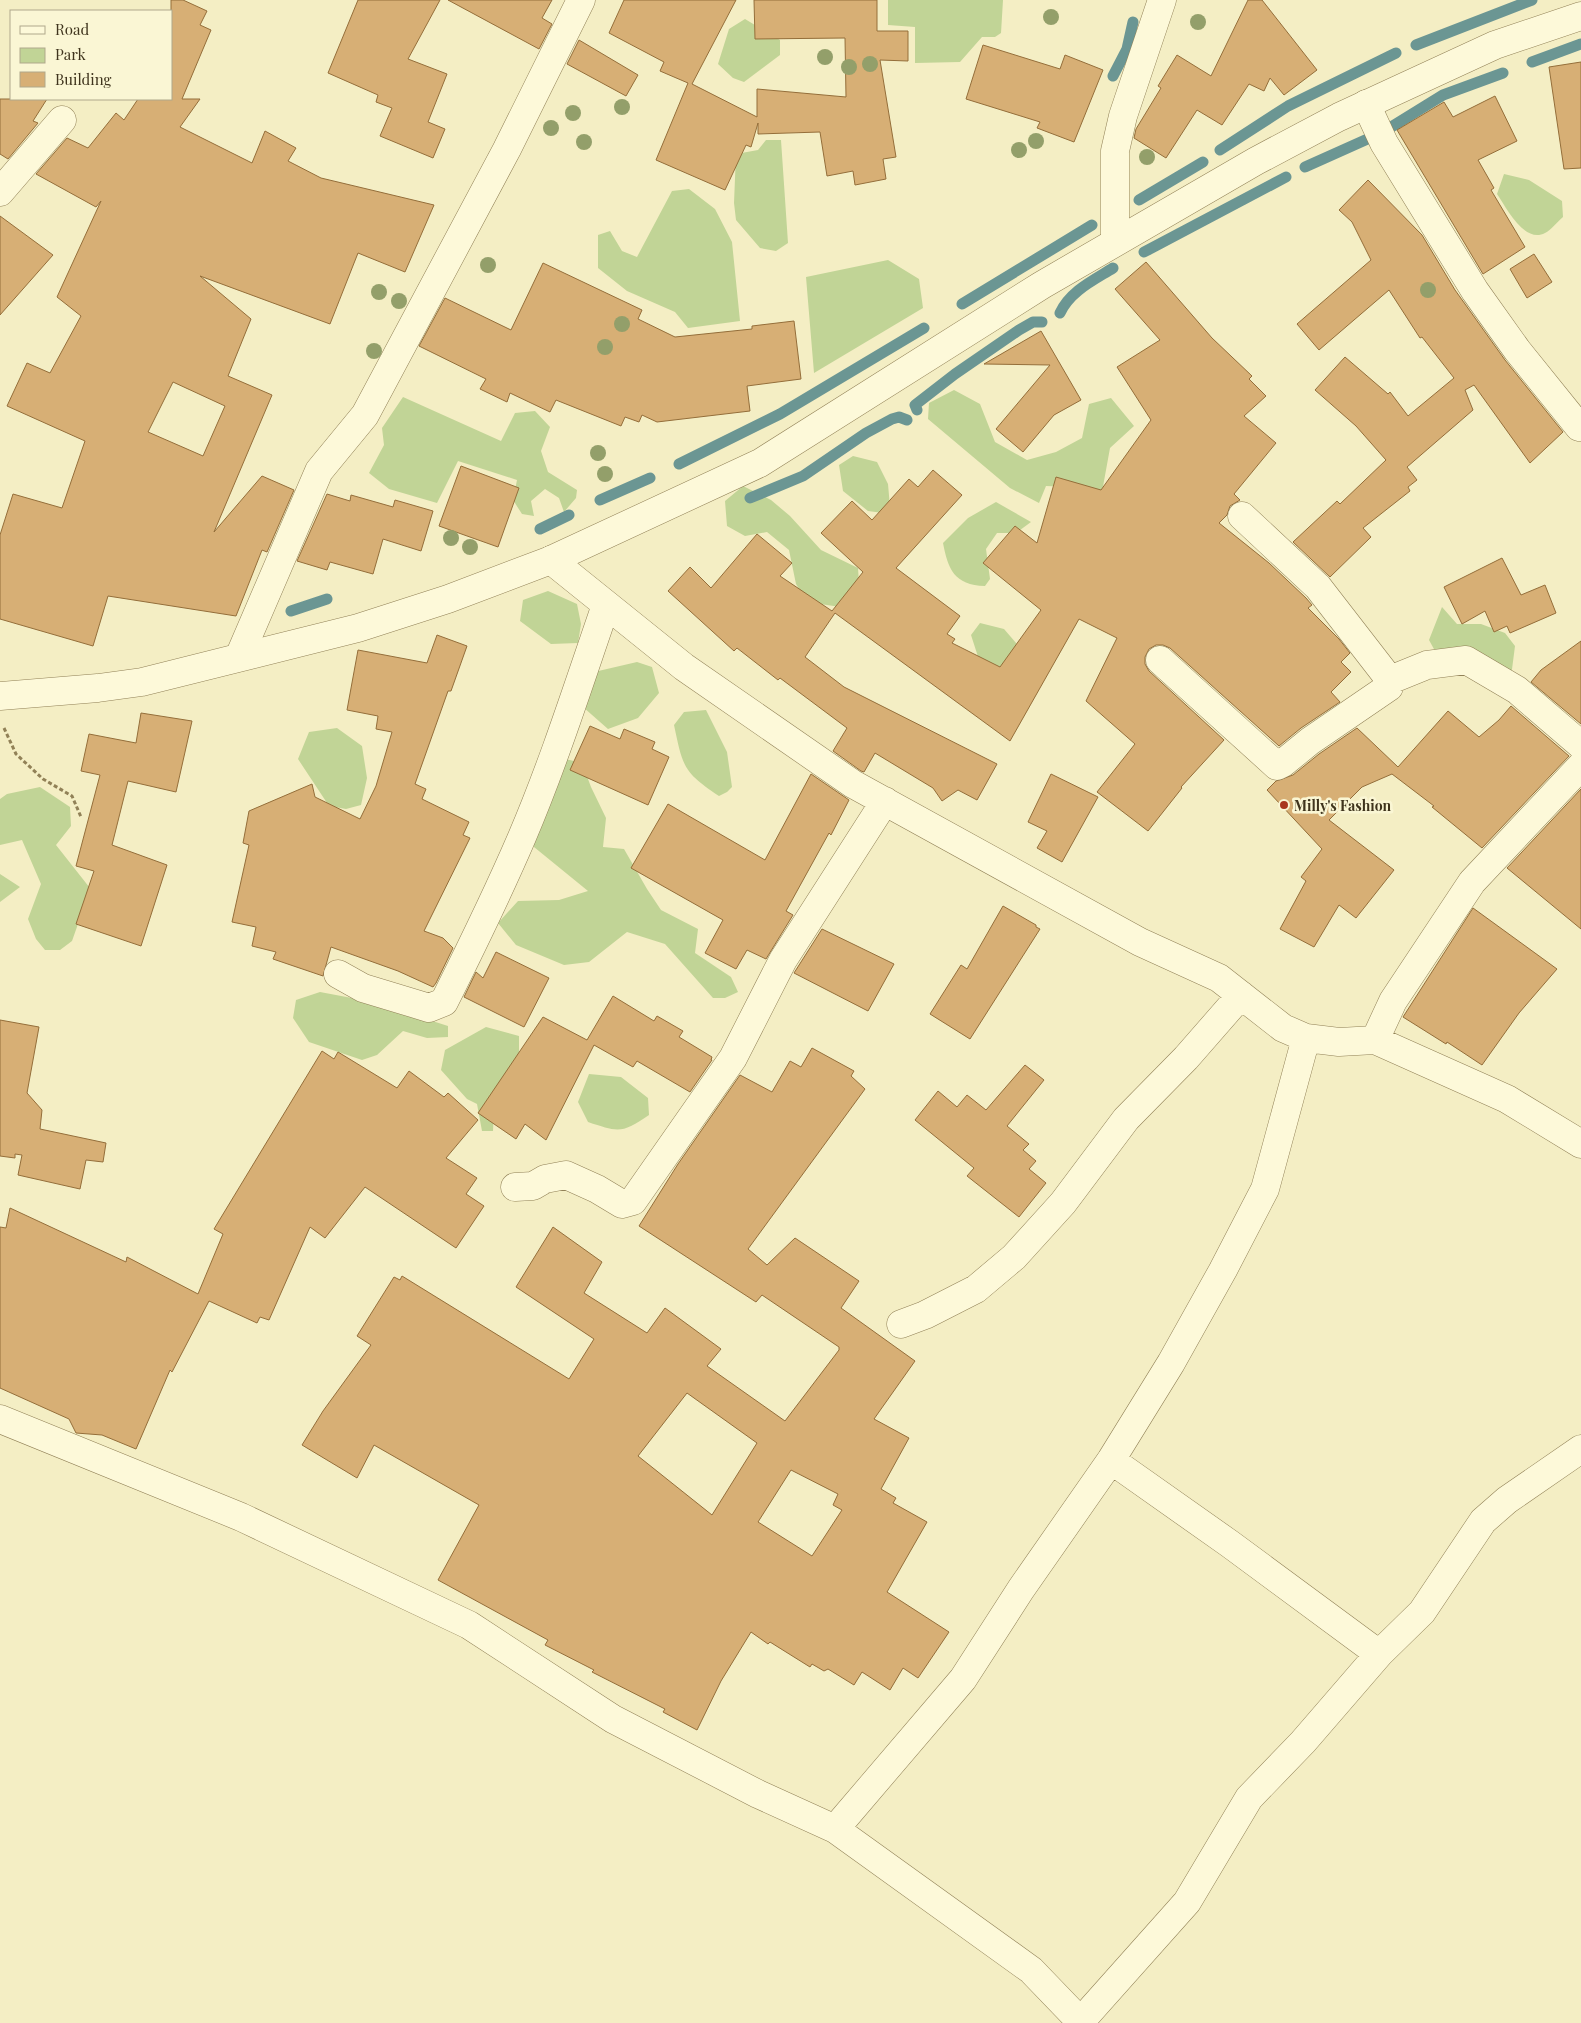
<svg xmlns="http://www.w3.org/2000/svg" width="1581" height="2023" viewBox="0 0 1581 2023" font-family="'Playfair Display',serif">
<rect width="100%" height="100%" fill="#f4eec4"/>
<path fill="#c1d496" d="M 888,0 L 1003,0 L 1001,33 L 995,37 L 982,37 L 960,62 L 915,63 L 915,27 L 888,25 Z
M 745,19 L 780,40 L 780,55 L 744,82 L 733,78 L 718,64 L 729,29 Z
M 766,140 L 781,140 L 788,243 L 776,251 L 760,248 L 736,220 L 734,203 L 736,154 L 758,150 Z
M 1504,174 L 1529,180 L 1562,201 L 1563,217 C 1557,222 1551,230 1545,233 C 1524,244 1506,207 1497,194 Z
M 689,189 L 715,209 L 732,242 L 740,321 L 688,328 L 675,312 L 627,291 L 598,268 L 598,235 L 610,231 L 622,251 L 637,257 L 672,191 Z
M 888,260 L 919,279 L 923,308 L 814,373 L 806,277 Z
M 954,390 L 980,404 L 995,442 L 1027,460 L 1056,452 L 1082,438 L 1089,404 L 1111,398 L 1134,426 L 1110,448 L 1102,492 L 1072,487 L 1046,486 L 1039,503 L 1010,488 L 928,419 L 929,403 Z
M 403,397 L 501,441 L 515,413 L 535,411 L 550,427 L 541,451 L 548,472 L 577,490 L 576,498 L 564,512 L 559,498 L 545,489 L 531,501 L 534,516 L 522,514 L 513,500 L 517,480 L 458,461 L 437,503 L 389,489 L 369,473 L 384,445 L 382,428 Z
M 853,456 L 877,462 L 888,484 L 890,507 L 883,513 L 868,511 L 843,491 L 839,465 Z
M 743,486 L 771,500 L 790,516 L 821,550 L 858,568 L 860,598 L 847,608 L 807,602 L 796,584 L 789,550 L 767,532 L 745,536 L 727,526 L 725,501 Z
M 996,502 L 1031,522 L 1016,533 L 997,533 L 986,549 L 990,579 L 985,586 C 954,585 948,569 943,543 L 968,518 Z
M 548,591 L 577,604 L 581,624 L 578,643 L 551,644 L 520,621 L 523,600 Z
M 1442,607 L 1457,624 L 1481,624 L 1505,633 L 1515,646 L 1511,677 L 1480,679 L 1446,671 L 1429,640 Z
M 980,623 L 1004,629 L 1022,650 L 1017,670 L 981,666 L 971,635 Z
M 637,662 L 652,667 L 659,693 L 638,718 L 608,729 L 583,707 L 594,672 Z
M 706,710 L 727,752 L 732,787 L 727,792 L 719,796 C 683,772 683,767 674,725 L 684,712 Z
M 337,728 L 362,746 L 367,778 L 361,805 L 346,809 L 329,806 L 298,759 L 309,732 Z
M 553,756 L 582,763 L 591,787 L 606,818 L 603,847 L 624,849 L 647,889 L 661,910 L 698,929 L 695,953 L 731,977 L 738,992 L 725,998 L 713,998 L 665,944 L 627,932 L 589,962 L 564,965 L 516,945 L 498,923 L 518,901 L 559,900 L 588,891 L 534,847 L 532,783 Z
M 40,787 L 70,807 L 71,826 L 56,845 L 97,897 L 84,907 L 72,941 L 60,950 L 45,950 L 36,939 L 28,919 L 41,884 L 22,840 L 0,845 L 0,799 L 7,794 Z
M 0,874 L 20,887 L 0,902 Z
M 320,992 L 373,1002 L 448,1026 L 448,1037 L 427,1038 L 403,1031 L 377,1055 L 362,1060 L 309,1042 L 293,1018 L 296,1000 Z
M 486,1027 L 519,1036 L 519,1074 L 494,1109 L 493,1131 L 482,1131 L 477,1104 L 467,1099 L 441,1070 L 445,1050 Z
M 589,1074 L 621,1077 L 648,1098 L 649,1115 C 622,1134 618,1132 588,1122 L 578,1102 Z"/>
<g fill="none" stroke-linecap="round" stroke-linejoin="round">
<path stroke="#6b9693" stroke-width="11" d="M 1416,45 L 1532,0
M 1532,62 L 1581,44
M 1113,76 L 1127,49 L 1133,22
M 1388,129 L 1443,95 L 1503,73
M 1220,150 L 1288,106 L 1396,53
M 1305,167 L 1372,137
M 1139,200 L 1203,162
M 1144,252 L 1286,177
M 962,304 L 1092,225
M 1060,313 C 1070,291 1094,280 1113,268
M 917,410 L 915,405 L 955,374 L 1019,330 L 1033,322 L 1042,322
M 679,464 L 780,414 L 924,328
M 750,498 L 803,476 L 866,433 L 892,419 L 899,417 L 907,420
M 600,500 L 650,478
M 540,529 L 569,515
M 291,611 L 327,599"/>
</g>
<path fill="#d7af75" stroke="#946e3a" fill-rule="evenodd" d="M 171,0 L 183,0 L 207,11 L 200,25 L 211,30 L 182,99 L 200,99 L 180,127 L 252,163 L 265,131 L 296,148 L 288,161 L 321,178 L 434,205 L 405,272 L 358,253 L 330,324 L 200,276 L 251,319 L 228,376 L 272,395 L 214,532 L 262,476 L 294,490 L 267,552 L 262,550 L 236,616 L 108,596 L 93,646 L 0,619 L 0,535 L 13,494 L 62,508 L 85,441 L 7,406 L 27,363 L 50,373 L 81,316 L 57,297 L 101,201 L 96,207 L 36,174 L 67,138 L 88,148 L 116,113 L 124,120 L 138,99 L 171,99 ZM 173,382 L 225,406 L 203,456 L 148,432 Z
M 358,0 L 440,0 L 408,59 L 447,74 L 428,122 L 445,129 L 433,158 L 380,136 L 392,108 L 376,102 L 378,95 L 328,73 Z
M 448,0 L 552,0 L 542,18 L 552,24 L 539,49 Z
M 624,0 L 736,0 L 692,84 L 757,117 L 757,89 L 846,97 L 845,38 L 755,39 L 754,0 L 877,0 L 877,31 L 908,31 L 908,61 L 880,60 L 896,157 L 883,159 L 886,179 L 855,185 L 853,171 L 827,176 L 820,132 L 758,134 L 758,123 L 751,147 L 746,145 L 725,190 L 656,160 L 688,83 L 660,71 L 664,62 L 609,33 Z
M 1248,0 L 1262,0 L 1317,70 L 1284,95 L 1270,78 L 1264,91 L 1249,84 L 1222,125 L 1197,110 L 1166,158 L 1134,138 L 1136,129 L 1161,88 L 1158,86 L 1177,55 L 1211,76 Z
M 579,40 L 638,75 L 626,96 L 567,64 Z
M 983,45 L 1060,69 L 1065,55 L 1103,70 L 1074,142 L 1037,128 L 1040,122 L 966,99 Z
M 1581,62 L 1581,168 L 1564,169 L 1549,67 Z
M 1495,96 L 1517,141 L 1478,160 L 1494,188 L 1491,190 L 1525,247 L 1483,274 L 1397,130 L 1444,102 L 1453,117 Z
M 0,99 L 47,99 L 33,121 L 38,123 L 8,159 L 0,154 Z
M 1368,180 L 1422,235 L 1455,290 L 1505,360 L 1563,432 L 1530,463 L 1474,385 L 1465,390 L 1473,410 L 1407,467 L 1417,480 L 1408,487 L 1410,491 L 1363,528 L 1371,537 L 1330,577 L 1293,542 L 1337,501 L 1340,504 L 1386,460 L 1356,426 L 1315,390 L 1345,357 L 1388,394 L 1390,392 L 1408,416 L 1454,378 L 1422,337 L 1420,338 L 1389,290 L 1319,350 L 1297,324 L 1371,260 L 1352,222 L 1339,210 Z
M 0,216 L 53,255 L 0,315 Z
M 1534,254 L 1552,282 L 1527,298 L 1510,269 Z
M 1146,262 L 1212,338 L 1252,376 L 1249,379 L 1266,396 L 1244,416 L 1276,443 L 1234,494 L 1240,500 L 1230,506 L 1227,515 L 1219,523 L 1269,563 L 1306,598 L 1312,605 L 1308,608 L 1339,639 L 1350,653 L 1341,662 L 1351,672 L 1331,692 L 1340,702 L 1301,728 L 1279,746 L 1170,648 L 1163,645 L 1156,645 L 1149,649 L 1145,657 L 1145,664 L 1149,671 L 1224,740 L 1181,787 L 1182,788 L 1148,831 L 1097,792 L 1135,744 L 1086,701 L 1117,638 L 1079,619 L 1010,741 L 835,613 L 805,657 L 844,687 L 997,764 L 977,800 L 958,790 L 942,801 L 933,788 L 875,753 L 864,772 L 861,771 L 833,751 L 847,728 L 780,678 L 778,680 L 737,648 L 734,651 L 668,591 L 690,567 L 711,588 L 757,534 L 792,563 L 780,576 L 832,611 L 863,572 L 821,533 L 852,501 L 872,520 L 909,479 L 918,487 L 933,470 L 962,495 L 896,568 L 960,616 L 947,634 L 955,639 L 952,643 L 1000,667 L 1041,610 L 983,563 L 1015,526 L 1037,543 L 1056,477 L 1101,490 L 1151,420 L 1117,367 L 1160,340 L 1115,289 Z
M 543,263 L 642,310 L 638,319 L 675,337 L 752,329 L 752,326 L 794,321 L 801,379 L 747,386 L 750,411 L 657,422 L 642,415 L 639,422 L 625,417 L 621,426 L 556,400 L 550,412 L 510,393 L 507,402 L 480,389 L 486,379 L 419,346 L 445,298 L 511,330 Z
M 1041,331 L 1081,400 L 1054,415 L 1023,452 L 996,429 L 1050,365 L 984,364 Z
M 461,466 L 519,488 L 498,547 L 439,526 Z
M 327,494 L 350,501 L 351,495 L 393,507 L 395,500 L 433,511 L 421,551 L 383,539 L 373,574 L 330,562 L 327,570 L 297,561 Z
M 1502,558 L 1521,595 L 1545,585 L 1556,613 L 1510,633 L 1507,626 L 1494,632 L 1485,611 L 1462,624 L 1444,587 Z
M 437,635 L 467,646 L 451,691 L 448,691 L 415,784 L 426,789 L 422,799 L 469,822 L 463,835 L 470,838 L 424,931 L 443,938 L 453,948 L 436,983 L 433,987 L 398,971 L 331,947 L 323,976 L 273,959 L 276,952 L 252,946 L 256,927 L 232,922 L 249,845 L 243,843 L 249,811 L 312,784 L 315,797 L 360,819 L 376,786 L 392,732 L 376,729 L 378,716 L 347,710 L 358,650 L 427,663 Z
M 1581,641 L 1581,724 L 1531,682 L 1541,670 Z
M 1511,706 L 1569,756 L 1482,848 L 1432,807 L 1434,806 L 1392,774 L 1362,787 L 1329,820 L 1394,870 L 1356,918 L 1339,905 L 1314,947 L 1280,929 L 1306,881 L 1301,877 L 1322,849 L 1267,790 L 1276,781 L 1293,775 L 1319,754 L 1357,728 L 1398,767 L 1448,711 L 1479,737 L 1499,720 Z
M 141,713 L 192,721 L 176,792 L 128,781 L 112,845 L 167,865 L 141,946 L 76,924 L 94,871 L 76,866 L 100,775 L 81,771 L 89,734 L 136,743 Z
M 590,726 L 620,739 L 624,729 L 655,742 L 652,749 L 669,757 L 648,805 L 570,770 Z
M 811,774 L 849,800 L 831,835 L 829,833 L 786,911 L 793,915 L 766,959 L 747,950 L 736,969 L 705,953 L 723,920 L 631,868 L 668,804 L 765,860 Z
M 1051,774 L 1098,797 L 1062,862 L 1037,848 L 1047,831 L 1028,822 Z
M 1581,789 L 1581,929 L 1507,868 Z
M 1003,906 L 1036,925 L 1036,927 L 1040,929 L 970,1039 L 930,1014 L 961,965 L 967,969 Z
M 1473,908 L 1557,969 L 1519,1013 L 1482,1065 L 1447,1042 L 1446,1044 L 1403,1017 Z
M 822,929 L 894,964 L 868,1011 L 794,973 Z
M 496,952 L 549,978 L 524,1027 L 464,997 L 476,972 L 483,978 Z
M 613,996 L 654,1021 L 657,1016 L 683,1031 L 679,1037 L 712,1057 L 711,1060 L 712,1060 L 690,1092 L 637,1061 L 633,1067 L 594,1045 L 546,1140 L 525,1124 L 516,1139 L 478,1113 L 543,1017 L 587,1040 Z
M 0,1020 L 39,1027 L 27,1093 L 42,1110 L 40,1129 L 106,1143 L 103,1162 L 86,1160 L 80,1189 L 18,1175 L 22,1155 L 15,1154 L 15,1158 L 0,1156 Z
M 812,1048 L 854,1071 L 851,1076 L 865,1089 L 748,1249 L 767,1265 L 795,1238 L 859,1281 L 841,1308 L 915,1361 L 874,1419 L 909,1438 L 881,1489 L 896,1498 L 893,1503 L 927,1522 L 887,1592 L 949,1632 L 918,1678 L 903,1668 L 890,1690 L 862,1672 L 854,1685 L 828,1669 L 824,1671 L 812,1664 L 810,1667 L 770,1642 L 768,1644 L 751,1632 L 721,1681 L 697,1730 L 663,1712 L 665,1709 L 592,1672 L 594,1670 L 545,1645 L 548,1640 L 438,1580 L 479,1505 L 374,1445 L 357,1478 L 302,1445 L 323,1411 L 371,1345 L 357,1336 L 394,1277 L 400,1280 L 402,1276 L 569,1379 L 594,1339 L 516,1287 L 553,1227 L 602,1262 L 584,1293 L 647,1333 L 665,1308 L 721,1349 L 707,1366 L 785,1421 L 839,1350 L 839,1347 L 762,1295 L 756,1302 L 639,1226 L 678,1164 L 740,1075 L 772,1092 L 790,1061 L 801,1067 ZM 687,1393 L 757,1443 L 712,1515 L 638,1456 ZM 791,1470 L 838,1494 L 833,1505 L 842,1510 L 812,1556 L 758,1522 Z
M 322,1051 L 334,1059 L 338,1052 L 397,1088 L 409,1071 L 444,1097 L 448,1093 L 478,1120 L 446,1158 L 477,1178 L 466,1194 L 484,1206 L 456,1248 L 365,1187 L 325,1238 L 310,1227 L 269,1320 L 260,1317 L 257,1323 L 209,1301 L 172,1372 L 170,1370 L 136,1449 L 102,1435 L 76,1433 L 69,1419 L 0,1388 L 0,1227 L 6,1228 L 10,1208 L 126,1262 L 127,1257 L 198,1294 L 223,1234 L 214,1229 Z
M 1025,1065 L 1044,1080 L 1007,1126 L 1029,1144 L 1023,1150 L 1036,1161 L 1029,1169 L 1046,1183 L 1019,1217 L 967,1176 L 974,1168 L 915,1120 L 938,1091 L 957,1107 L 967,1095 L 986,1110 Z"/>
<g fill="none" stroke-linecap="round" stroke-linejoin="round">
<g stroke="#918157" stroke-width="29">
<path id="minor" d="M 1366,104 L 1384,143 L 1475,291 L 1517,350 L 1579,427
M 0,192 L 62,120
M 1115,241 L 1115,151 L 1123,116 L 1162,0
M 551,560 L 684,667 L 853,784 L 1140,942 L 1219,978 L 1283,1028 L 1306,1038 L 1339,1042 L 1375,1040 L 1507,1099 L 1581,1144
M 239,657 L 319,471 L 365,415 L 507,149 L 581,0
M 1160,660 L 1277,766 L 1283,763 L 1310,741 L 1389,687 L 1390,680 L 1318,587 L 1242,516
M 1390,680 L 1427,665 L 1466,660 L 1517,690 L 1581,745
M 338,974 L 363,988 L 429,1008 L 444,1002 C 471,948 498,893 522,837 C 554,762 579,683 606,605
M 1375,1040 L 1393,1001 L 1472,882 L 1581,766
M 515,1187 L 533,1186 L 545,1179 L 566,1175 L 597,1189 L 622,1204 L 633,1201 L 733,1058 L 783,960 L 885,801
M 901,1324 L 925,1315 L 976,1289 L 1014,1257 L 1063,1203 L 1126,1119 L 1186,1058 L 1241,995
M 0,1419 L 241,1517 L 469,1625 L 613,1719 L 758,1794 L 835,1829 L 1031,1970 L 1082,2023
M 1111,1460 L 1230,1544 L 1379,1654
M 835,1829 L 963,1679 L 1021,1589 L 1111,1460 L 1171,1363 L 1223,1270 L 1265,1189 L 1306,1038
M 1081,2021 L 1187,1902 L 1249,1798 L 1303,1742 L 1379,1654 L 1422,1612 L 1483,1521 L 1507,1500 L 1581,1449"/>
</g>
<g stroke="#918157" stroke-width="29">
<path id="tertiary" d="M 0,696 L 98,688 L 142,682 L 358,628 L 448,599 L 551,560 L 760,463 L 1042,285 L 1256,161 L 1339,117 L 1495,45 L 1581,16"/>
</g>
<path stroke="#918157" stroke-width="3" stroke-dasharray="4 2.5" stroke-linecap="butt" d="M 4,728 L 16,754 L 43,779 L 72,796 L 81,817"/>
<use href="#minor" stroke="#fdf9d9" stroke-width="28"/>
<use href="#tertiary" stroke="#fdf9d9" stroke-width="28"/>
</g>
<g fill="#939f6a">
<circle cx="1051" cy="17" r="8"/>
<circle cx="1198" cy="22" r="8"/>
<circle cx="825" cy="57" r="8"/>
<circle cx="870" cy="64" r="8"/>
<circle cx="849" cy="67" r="8"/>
<circle cx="622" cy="107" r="8"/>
<circle cx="573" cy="113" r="8"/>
<circle cx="551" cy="128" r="8"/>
<circle cx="1036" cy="141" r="8"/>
<circle cx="584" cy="142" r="8"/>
<circle cx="1019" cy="150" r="8"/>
<circle cx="1147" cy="157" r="8"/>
<circle cx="488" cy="265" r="8"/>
<circle cx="1428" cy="290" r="8"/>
<circle cx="379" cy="292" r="8"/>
<circle cx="399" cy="301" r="8"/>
<circle cx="622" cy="324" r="8"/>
<circle cx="605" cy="347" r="8"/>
<circle cx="374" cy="351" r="8"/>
<circle cx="598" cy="453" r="8"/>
<circle cx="605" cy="474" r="8"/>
<circle cx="451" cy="538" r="8"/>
<circle cx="470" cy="547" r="8"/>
</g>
<circle fill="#a9371f" stroke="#faf6d4" stroke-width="2" cx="1284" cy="805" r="5"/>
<g text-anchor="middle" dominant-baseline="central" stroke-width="5" stroke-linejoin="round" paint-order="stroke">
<g font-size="14" font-weight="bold" fill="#3f341d" stroke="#faf6d4" text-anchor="start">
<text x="1294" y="805">Milly's Fashion</text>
</g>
</g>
<rect x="10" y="10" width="162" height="90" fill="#faf6d4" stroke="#afa88b"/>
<rect x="20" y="26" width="25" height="8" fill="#fdf9d9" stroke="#afa88b"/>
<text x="55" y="35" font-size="15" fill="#3f341d">Road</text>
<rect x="20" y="48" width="25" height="15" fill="#c1d496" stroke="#afa88b"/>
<text x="55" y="60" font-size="15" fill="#3f341d">Park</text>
<rect x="20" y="72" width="25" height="15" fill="#d7af75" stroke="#afa88b"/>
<text x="55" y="85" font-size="15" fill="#3f341d">Building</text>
</svg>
